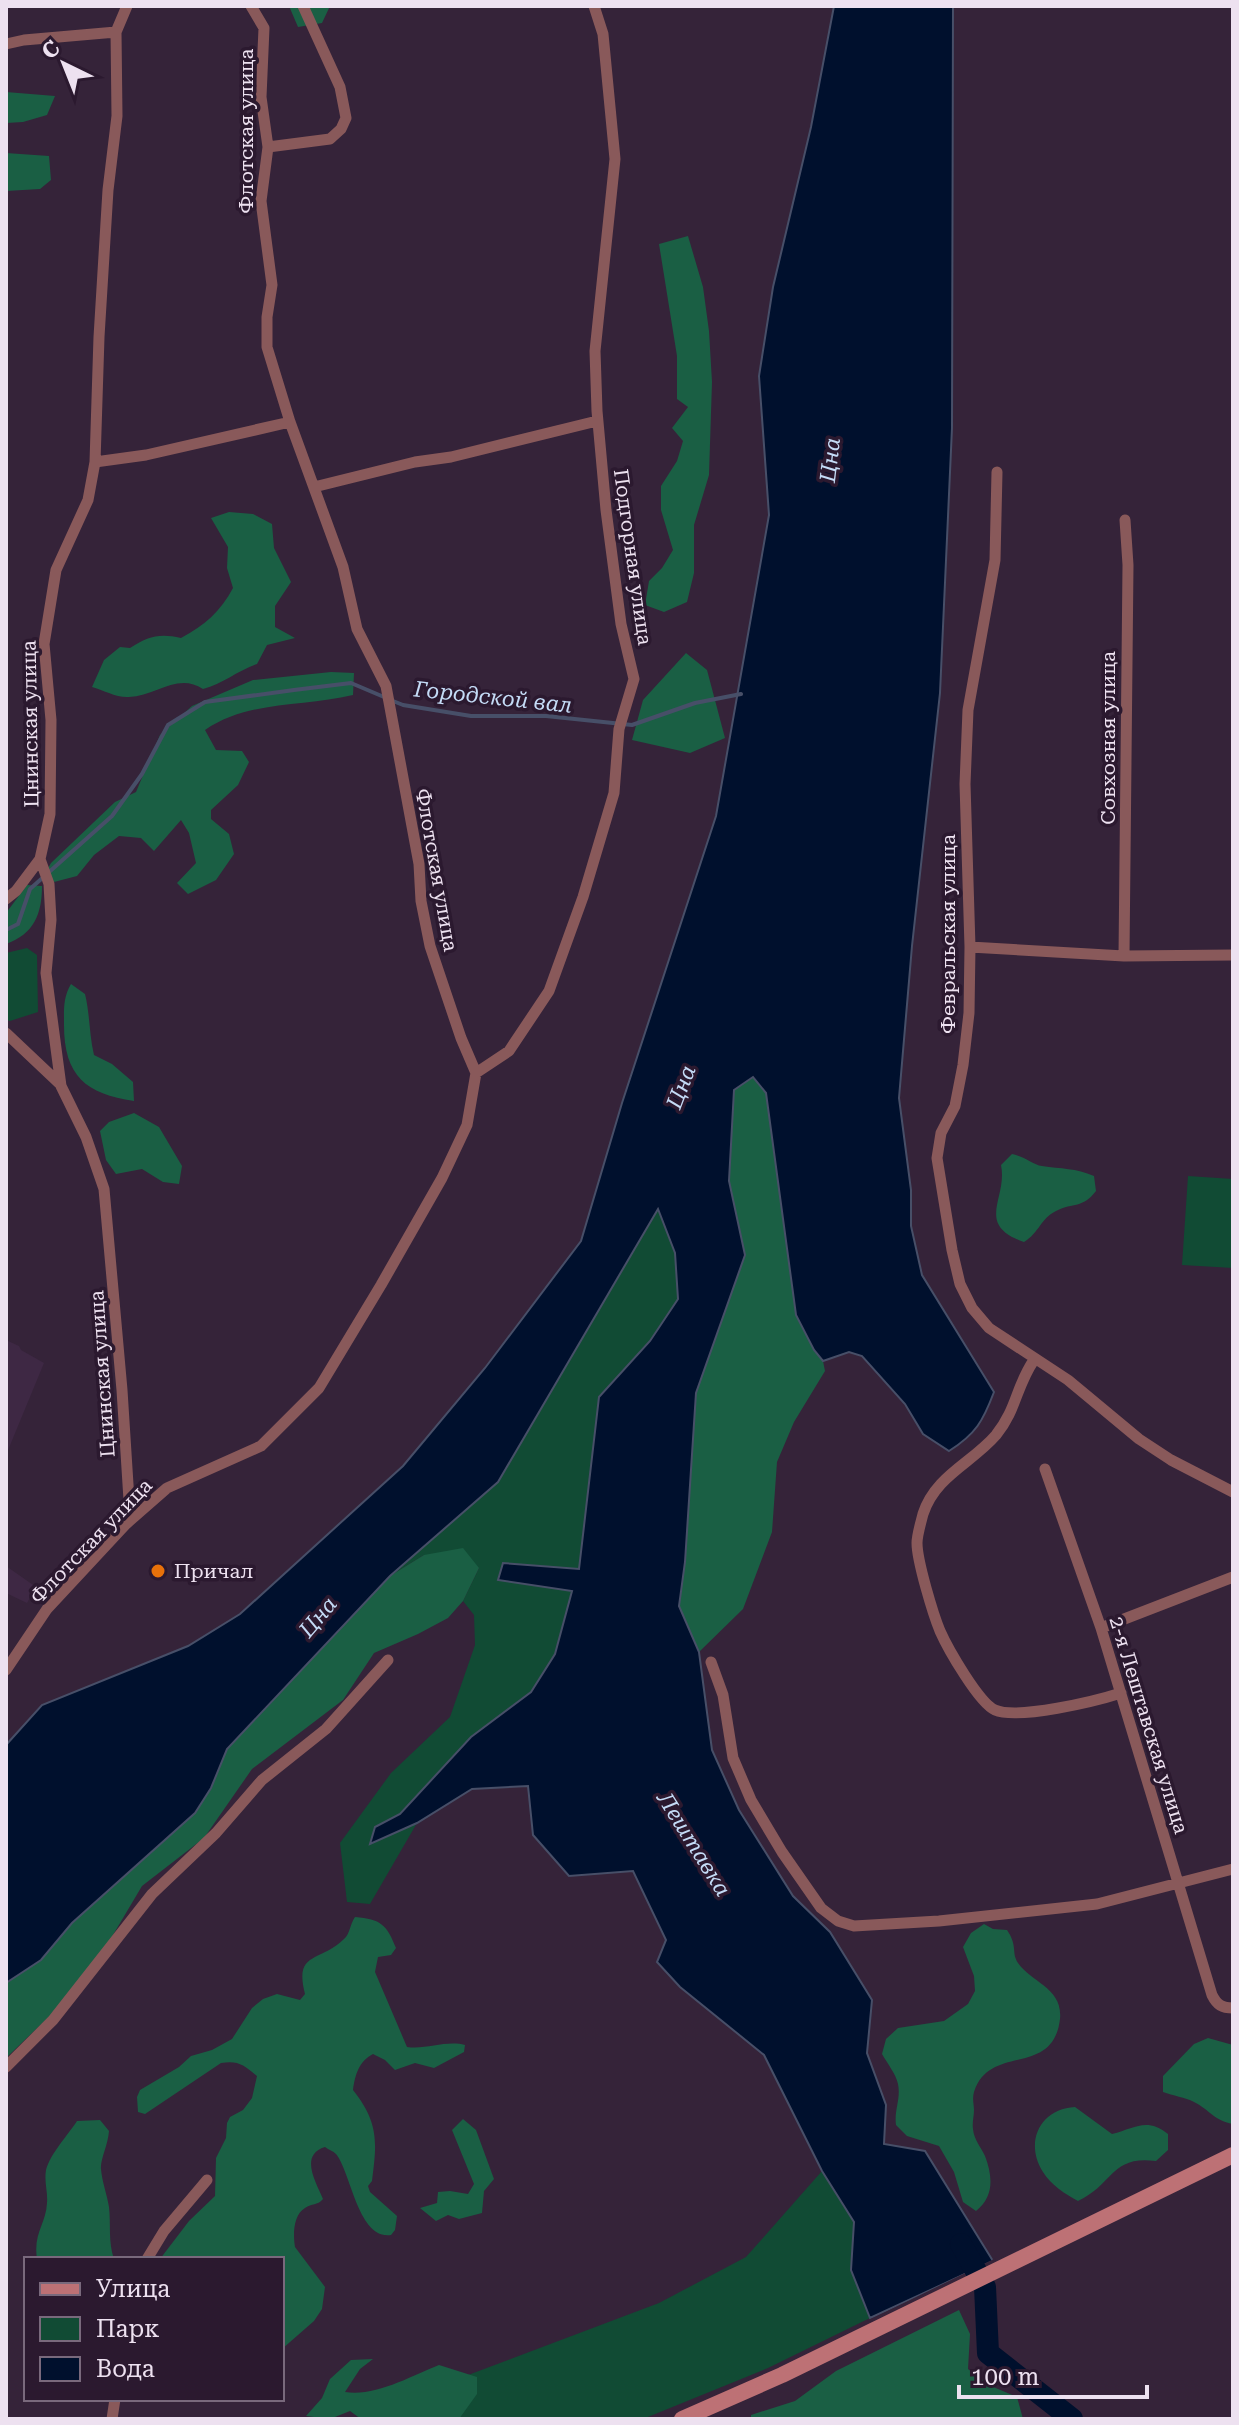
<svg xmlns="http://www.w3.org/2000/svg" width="1239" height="2425" viewBox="0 0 1239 2425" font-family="'Roboto Serif',serif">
<rect width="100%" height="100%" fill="#352339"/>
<path fill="#3e2844" d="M 6,1340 L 19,1346 L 21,1350 L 44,1363 L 6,1455 Z
M 6,1566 L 36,1587 L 27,1603 L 6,1593 Z"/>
<path fill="#114b34" d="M 27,948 L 37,955 L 38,1012 L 10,1021 L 6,1020 L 6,953 Z
M 1188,1176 L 1233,1179 L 1233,1268 L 1182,1265 Z
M 658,1208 L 675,1253 L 678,1299 L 650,1341 L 599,1397 L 579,1569 L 503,1563 L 498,1579 L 572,1591 L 555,1654 L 531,1692 L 471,1737 L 400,1814 L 375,1828 L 371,1844 L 417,1823 L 370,1904 L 347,1902 L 340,1843 L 391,1773 L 450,1717 L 475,1645 L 474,1615 L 463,1601 L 479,1568 L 424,1555 L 390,1576 L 498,1482 Z
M 822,2171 L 854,2222 L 851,2270 L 870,2318 L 768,2368 L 643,2419 L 424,2419 L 415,2395 L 659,2303 L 746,2257 Z"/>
<path fill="#1a5f44" d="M 289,6 L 330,6 L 322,23 L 298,27 Z
M 6,92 L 55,96 L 47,115 L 23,122 L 6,123 Z
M 6,153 L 49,156 L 51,180 L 40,189 L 6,191 Z
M 688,236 L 703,287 L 709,331 L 712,382 L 709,475 L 694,525 L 694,573 L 687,602 L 664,612 L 645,605 L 649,581 L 662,568 L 673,550 L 661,510 L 661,486 L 677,461 L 683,441 L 672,428 L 688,407 L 677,399 L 677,356 L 659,244 Z
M 229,512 L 253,514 L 272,524 L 274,548 L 291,582 L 275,606 L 275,627 L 295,638 L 267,645 L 257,664 C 237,671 223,684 203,689 C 178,672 156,696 129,697 C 117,698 103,690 92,687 L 104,660 L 120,647 L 130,648 C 148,636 160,633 181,638 C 204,626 221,611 233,588 L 227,568 L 228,547 L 211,518 Z
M 686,653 L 707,670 L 725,738 L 690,753 L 632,740 L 643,700 Z
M 331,672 L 354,673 L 353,695 C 304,707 249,700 205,730 L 216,750 L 242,751 L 249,762 L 238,785 L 211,810 L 211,819 L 229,834 L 234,854 L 216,880 L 188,894 L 177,883 L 196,863 L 189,833 L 181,820 L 154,851 L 141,838 L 119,836 L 94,855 L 77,876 L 54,882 L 47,870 L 51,863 L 115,802 L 136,792 L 160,735 L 192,706 L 253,680 Z
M 27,885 L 42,886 C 42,914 34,934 6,944 L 6,913 Z
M 71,984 L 85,994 C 90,1014 89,1034 94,1055 L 112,1064 L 133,1082 L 134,1101 C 86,1094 64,1076 64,1025 C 64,1009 63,998 71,984 Z
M 754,1077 L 766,1093 L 796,1315 L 814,1350 L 823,1361 L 825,1371 L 794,1422 L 777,1462 L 772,1532 L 743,1609 L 699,1652 L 679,1606 L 685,1562 L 696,1393 L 745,1255 L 729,1181 L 734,1090 Z
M 134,1113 L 159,1127 L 182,1166 L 179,1184 L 163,1182 L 142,1169 L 116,1174 L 106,1160 L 100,1131 L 109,1122 Z
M 1012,1154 C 1026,1157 1033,1165 1042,1166 C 1061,1169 1076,1168 1094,1176 L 1096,1191 C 1082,1209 1074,1202 1056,1211 C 1041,1218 1039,1233 1024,1242 C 974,1224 1008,1199 1001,1165 Z
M 463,1548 L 479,1568 L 463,1601 L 448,1618 L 418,1634 L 374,1653 L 343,1700 L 252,1769 L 204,1838 L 142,1886 L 107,1945 L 56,2010 L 6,2058 L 6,1983 L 41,1960 L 72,1923 L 211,1788 L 227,1749 L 390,1576 L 424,1555 Z
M 355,1917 C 381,1919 387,1925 396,1948 L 391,1955 L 378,1957 L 375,1972 L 407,2047 C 426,2050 446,2040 465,2045 L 464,2052 L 434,2068 L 415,2063 L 395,2070 L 385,2060 L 373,2054 C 359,2061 355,2075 353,2090 C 379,2123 377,2142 372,2181 L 368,2186 L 370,2192 L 397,2216 L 395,2230 L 391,2235 C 358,2240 351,2172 336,2154 C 333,2151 329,2150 325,2147 C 299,2155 316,2182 323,2199 C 317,2206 312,2203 305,2208 C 293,2215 293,2235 295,2247 L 325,2287 L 322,2309 L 314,2321 L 282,2349 L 282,2259 L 160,2259 L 189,2221 L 215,2196 L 216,2158 L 226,2138 L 227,2123 L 230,2117 L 243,2110 L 252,2098 L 257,2076 C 244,2065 238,2060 221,2063 L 145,2114 L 138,2112 L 137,2097 L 140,2090 L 179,2067 L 191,2056 L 212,2050 L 232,2039 L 252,2008 L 263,1999 L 277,1994 L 300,2000 L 305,1994 C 294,1951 319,1963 344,1939 C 350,1934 350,1924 355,1917 Z
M 984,1924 L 993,1929 L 1007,1930 C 1018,1946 1011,1953 1018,1963 C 1032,1983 1063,1988 1060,2019 C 1053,2078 990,2043 974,2092 C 972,2099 974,2104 974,2110 C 974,2116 972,2123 973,2129 C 974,2140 981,2147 985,2156 C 993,2177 994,2197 976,2211 L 963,2202 L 954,2172 L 939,2146 L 907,2136 L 896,2125 C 894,2110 901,2099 898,2084 C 896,2074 887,2063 882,2054 L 886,2039 L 898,2028 L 944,2021 L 968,2004 L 975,1991 L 974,1976 L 963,1947 L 971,1933 Z
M 1208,2038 L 1233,2045 L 1233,2124 C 1213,2120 1210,2110 1194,2102 C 1185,2097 1173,2096 1163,2092 L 1163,2076 L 1194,2044 Z
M 1075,2107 L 1112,2134 C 1135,2128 1147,2117 1168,2134 L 1168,2150 L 1156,2161 C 1111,2155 1114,2184 1078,2201 C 1065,2194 1051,2185 1043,2172 C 1024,2142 1040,2109 1075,2107 Z
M 463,2119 L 476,2130 L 494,2179 L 484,2191 L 482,2213 L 459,2219 L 448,2215 L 436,2221 L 420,2208 L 437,2203 L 438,2192 L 450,2191 L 468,2194 L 474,2184 L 452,2130 Z
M 100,2120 L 109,2131 C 108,2145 100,2160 101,2169 C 102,2182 107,2194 109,2207 C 111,2224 108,2242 114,2259 L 37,2259 C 33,2233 46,2224 47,2203 C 48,2192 44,2182 46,2170 C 50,2154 68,2135 77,2121 Z
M 959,2310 L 970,2334 L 968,2369 L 991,2386 L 1017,2397 L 1023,2419 L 751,2419 L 751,2415 L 795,2401 L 836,2371 Z
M 373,2359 L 360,2369 L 345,2392 C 375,2397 411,2376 439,2365 L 477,2377 L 477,2394 L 459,2419 L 361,2419 L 350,2411 L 330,2419 L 306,2416 L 322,2398 L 330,2379 L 351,2360 Z"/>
<path fill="#00102d" stroke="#474f68" stroke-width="2" d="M 834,6 L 953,6 L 952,428 L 940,693 L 912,946 L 899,1098 L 911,1190 L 911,1226 L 922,1275 L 994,1392 C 983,1421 976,1434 949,1451 L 923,1434 L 905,1404 L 862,1356 L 849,1352 L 823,1361 L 814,1350 L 796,1315 L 766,1093 L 753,1077 L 734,1090 L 729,1181 L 745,1255 L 696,1393 L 685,1562 L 679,1606 L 699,1652 L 712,1750 L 739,1810 L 793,1896 L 830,1932 L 872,2000 L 867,2053 L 886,2105 L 884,2144 L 925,2151 L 993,2261 L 870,2318 L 851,2270 L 854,2222 L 822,2171 L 764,2055 L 680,1987 L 657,1962 L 666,1940 L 633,1871 L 569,1876 L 533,1835 L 528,1786 L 472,1789 L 417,1823 L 370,1844 L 375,1827 L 400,1814 L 471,1737 L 531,1692 L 555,1654 L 572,1591 L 498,1580 L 503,1563 L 579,1569 L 599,1397 L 650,1341 L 678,1299 L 675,1253 L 658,1209 L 498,1482 L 390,1576 L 227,1749 L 211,1788 L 195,1813 L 72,1923 L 41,1960 L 6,1983 L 6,1745 L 42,1705 L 188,1646 L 240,1614 L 403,1466 L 485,1368 L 581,1241 L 622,1103 L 716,816 L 769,515 L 759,376 L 773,287 L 811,127 Z"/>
<path fill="#352339" d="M 996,2258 L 995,2264 L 872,2322 L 867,2321 Z"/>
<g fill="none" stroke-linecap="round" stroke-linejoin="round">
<path stroke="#474f68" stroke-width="4" d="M 393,701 L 403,705 L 471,716 L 546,716 L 632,725 L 695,703 L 741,694
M 6,930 L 18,924 L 30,889 L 112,816 L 142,774 L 168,725 L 205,702 L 294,690 L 351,683 L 384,697"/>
<path stroke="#00102d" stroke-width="22" d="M 961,2244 L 985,2287 L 988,2353 L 1072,2419"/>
<path stroke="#89595a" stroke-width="11" d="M 6,44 L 24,40 L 116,32
M 268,147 L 330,139 L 341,129 L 346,118 L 340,87 L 303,6
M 95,462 L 146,455 L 290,422
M 997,472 L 995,560 L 968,710 L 965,784 L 970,947 L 969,1013 L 963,1065 L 955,1106 L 941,1133 L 937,1158 L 952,1250 L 960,1284 L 972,1308 L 989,1328 L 1068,1380 L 1139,1439 L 1171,1460 L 1233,1492
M 314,487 L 415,462 L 451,457 L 597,421
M 6,899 L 16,891 L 40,859
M 970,947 L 1124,956 L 1233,955
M 1124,956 L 1128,565 L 1125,520
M 6,1033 L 61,1085
M 476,1073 L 509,1051 L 549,991 L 583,897 L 614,793 L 619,729 L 634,679 L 621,624 L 606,510 L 597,411 L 595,351 L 615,159 L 603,34 L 594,6
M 1034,1360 C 1016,1386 1017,1409 996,1435 C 972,1463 935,1476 923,1514 C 921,1522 917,1535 917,1543 C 917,1561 933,1614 940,1631 C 948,1649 979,1703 995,1710 C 1018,1720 1096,1701 1121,1693
M 1045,1469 L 1101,1628 L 1212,1995 C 1217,2005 1222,2008 1233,2008
M 126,1524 L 129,1500 L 122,1390 L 104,1189 L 86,1137 L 61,1086 L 46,973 L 51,920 L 49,884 L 40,859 L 50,814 L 51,720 L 44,644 L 56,570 L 88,500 L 95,462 L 99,337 L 108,190 L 117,116 L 116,32 L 127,6
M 1101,1628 L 1233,1577
M 711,1662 L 723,1695 L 733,1758 L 751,1800 L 782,1852 L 821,1908 L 838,1921 L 854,1926 L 939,1921 L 1097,1904 L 1233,1869
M 6,1670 L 47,1609 L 126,1524 L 167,1488 L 261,1446 L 319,1388 L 381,1285 L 442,1178 L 467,1125 L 476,1073 L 461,1038 L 430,946 L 421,901 L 419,864 L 386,686 L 357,629 L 343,567 L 290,422 L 267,347 L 267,317 L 272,285 L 261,201 L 268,147 L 261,97 L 264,28 L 251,6
M 6,2067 L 53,2020 L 152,1894 L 216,1833 L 262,1780 L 326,1729 L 388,1660
M 147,2259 L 164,2231 L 207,2180
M 112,2419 L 115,2399"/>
<path stroke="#bd7175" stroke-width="16" d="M 682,2419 L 782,2375 L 1233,2155"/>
</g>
<circle fill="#e8710a" stroke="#2b192f" stroke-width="3" cx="158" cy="1571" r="8"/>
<g text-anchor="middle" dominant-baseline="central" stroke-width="7" stroke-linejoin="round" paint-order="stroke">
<g font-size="20" fill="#ede1f0" stroke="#2b192f">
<text transform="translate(246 131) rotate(-90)">Флотская улица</text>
<text transform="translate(633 557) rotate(82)">Подгорная улица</text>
<text transform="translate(30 724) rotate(-91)">Цнинская улица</text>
<text transform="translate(1108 738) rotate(-90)">Совхозная улица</text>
<text transform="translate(437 870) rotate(80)">Флотская улица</text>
<text transform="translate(948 934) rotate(-90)">Февральская улица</text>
<text transform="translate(102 1374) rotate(-94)">Цнинская улица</text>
<text transform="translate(91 1541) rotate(-46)">Флотская улица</text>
<text transform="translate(1149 1725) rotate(73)">2-я Лештавская улица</text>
</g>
<g font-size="20" fill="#ede1f0" stroke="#2b192f" text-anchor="start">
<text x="174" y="1571">Причал</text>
</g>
<g font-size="22" font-style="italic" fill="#c4dbf6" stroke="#2b192f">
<text transform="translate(830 460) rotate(-83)">Цна</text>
<text transform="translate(493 697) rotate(6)">Городской вал</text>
<text transform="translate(681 1087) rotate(-69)">Цна</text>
<text transform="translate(318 1617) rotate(-50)">Цна</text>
<text transform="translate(694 1844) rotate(58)">Лештавка</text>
</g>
</g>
<rect width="1239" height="2425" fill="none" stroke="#ede1f0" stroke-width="16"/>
<rect x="24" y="2257" width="260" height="144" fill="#2b192f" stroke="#79697c" stroke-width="2"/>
<rect x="40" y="2283" width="40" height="12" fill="#bd7175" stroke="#79697c" stroke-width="2"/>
<text x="96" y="2297" font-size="24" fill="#ede1f0">Улица</text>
<rect x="40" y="2317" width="40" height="24" fill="#114b34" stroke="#79697c" stroke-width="2"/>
<text x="96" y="2337" font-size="24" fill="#ede1f0">Парк</text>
<rect x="40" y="2357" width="40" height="24" fill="#00102d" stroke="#79697c" stroke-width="2"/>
<text x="96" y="2377" font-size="24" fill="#ede1f0">Вода</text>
<g transform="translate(64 64) rotate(317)" stroke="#2b192f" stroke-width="6" paint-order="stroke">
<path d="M0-6L14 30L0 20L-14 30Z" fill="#ede1f0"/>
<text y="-12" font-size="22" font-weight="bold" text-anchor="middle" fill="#ede1f0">С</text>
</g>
<path d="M959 2385v12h188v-12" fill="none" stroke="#ede1f0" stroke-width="4"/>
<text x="971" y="2385" font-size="24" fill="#ede1f0" stroke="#2b192f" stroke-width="6" paint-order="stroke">100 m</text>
</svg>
